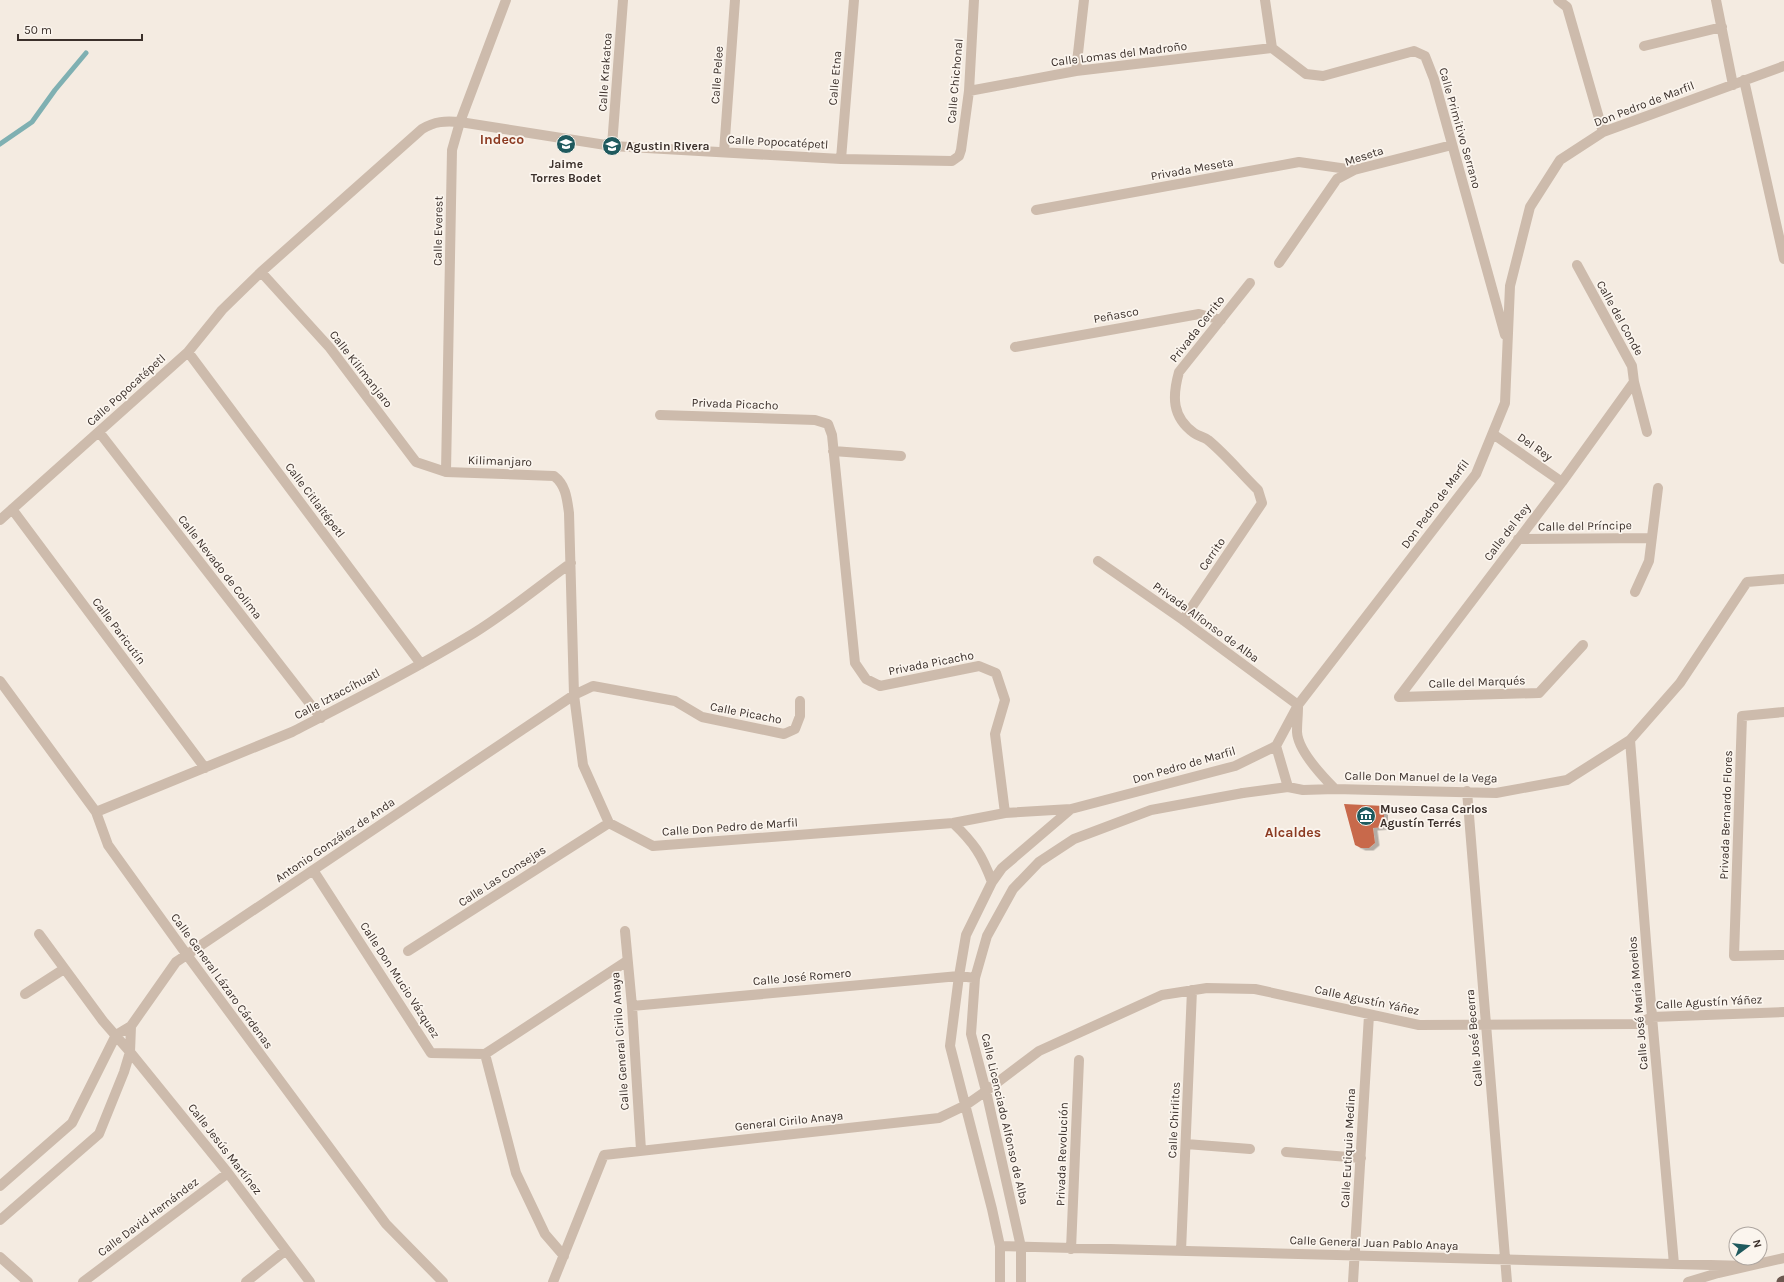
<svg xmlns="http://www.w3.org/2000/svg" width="1784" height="1282" viewBox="0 0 1784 1282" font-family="Karla,sans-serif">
<defs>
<filter id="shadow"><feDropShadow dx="4.5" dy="2.5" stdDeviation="0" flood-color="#0004"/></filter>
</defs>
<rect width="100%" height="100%" fill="#f4ebe1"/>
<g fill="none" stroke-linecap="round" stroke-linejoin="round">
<path stroke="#7fb0b2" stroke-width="5" d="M 0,144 L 32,122 L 55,90 L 86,53"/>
</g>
<path fill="#c8694b" filter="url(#shadow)" d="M 1344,804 L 1384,806 L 1384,827 L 1373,828 L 1375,843 L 1369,848 L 1361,848 L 1355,845 Z"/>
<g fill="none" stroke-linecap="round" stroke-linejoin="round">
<path stroke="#cdbbac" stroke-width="10" d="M 1265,0 L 1272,48 L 1306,74 L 1323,76 L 1414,51 L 1425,56 L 1434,79 L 1505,335
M 1558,0 L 1567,7 L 1603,132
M 1716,0 L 1733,85
M 1644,46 L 1722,27
M 1076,71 L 1084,0
M 1744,80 L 1784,259
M 969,91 L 1076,71 L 1272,48
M 612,146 L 623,0
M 724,152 L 735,0
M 841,159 L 854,0
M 1036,210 L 1299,162 L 1354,170
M 1279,263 L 1337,179 L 1354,170 L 1452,145
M 1577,265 L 1632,366 L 1634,382 L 1647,432
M 261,272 L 330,348 L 416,462 L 446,472 L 554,476 C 566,485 567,499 569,513 L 574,695 L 583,765 L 609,823 L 653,846 L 953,823 L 1005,813 L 1071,809 L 1235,766 L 1276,746 L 1298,705 L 1476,474 L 1505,403 L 1510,286 L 1530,207 L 1560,160 L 1603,132 L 1784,66
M 1015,347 L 1199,314 L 1221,320
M 188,352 L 421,664
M 660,415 L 815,420 L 828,424 L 832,435 L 855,663 L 866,679 L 880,686 L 979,666 L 996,673 L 1005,700 L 995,734 L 1005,813
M 99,432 L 321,718
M 1493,434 L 1562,482
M 833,451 L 901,456
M 446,472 L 452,150 L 460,122 L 506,0
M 12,509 L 205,768
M 0,520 L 188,352 L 222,310 L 261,272 L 422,129 C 435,121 445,121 460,122 L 612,146 L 841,159 L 952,161 L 959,156 L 961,150 L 969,91 L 974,0
M 1518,539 L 1651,538
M 1098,561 L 1183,620 L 1298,705
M 1635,592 L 1649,561 L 1658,488
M 1183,620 L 1262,503 L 1258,490 L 1254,486 C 1239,471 1224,453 1208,440 C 1204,437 1198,436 1194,433 C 1172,417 1172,397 1179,372 L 1250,283
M 0,681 L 96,812 L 108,845 L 187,955 L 386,1224 L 443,1282
M 1399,697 L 1562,482 L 1634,382
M 1399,697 L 1539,693 L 1583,645
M 1298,707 C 1298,715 1297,723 1297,732 C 1298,750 1322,776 1335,789
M 1784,712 L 1742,716 L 1734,956 L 1784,955
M 1630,740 L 1652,1017 L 1674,1264
M 1276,746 L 1288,787 L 1303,790 L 1335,789 L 1496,793 L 1567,780 L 1630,740 L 1680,683 L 1747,582 L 1784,579
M 1467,791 L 1507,1282
M 96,812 L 292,732 C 354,700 415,669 474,633 C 508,612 539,586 571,563
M 953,823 C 974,843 982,855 992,882
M 313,870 L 431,1053 L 485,1054
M 625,931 L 632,1006 L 641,1150
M 39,934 L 103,1021 L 130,1052 L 228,1173 L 310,1282
M 408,951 L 609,823
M 25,994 L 64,969
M 632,1006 L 959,976 L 975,978
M 116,1035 L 131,1026 L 176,962 L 574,695 L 593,686 L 675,701 L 702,717 L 784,734 L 795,729 L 800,716 L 800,701
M 485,1054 L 516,1173 L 545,1234 L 564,1256
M 485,1054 L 627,961
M 1186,1144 L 1250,1149
M 1286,1152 L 1361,1158
M 0,1186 L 72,1123 L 116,1035
M 0,1220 L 99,1134 L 124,1072 L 130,1052 L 131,1026
M 1000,1246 L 1748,1266
M 1071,1249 L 1079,1060
M 1181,1251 L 1192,990
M 0,1257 L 28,1282
M 83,1282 L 228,1173
M 246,1282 L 286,1250
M 553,1282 L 604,1155 L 939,1118 L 966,1105 L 986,1091 L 1039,1051 L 1162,995 L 1207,988 L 1255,989 L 1419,1025 L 1637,1024 L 1652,1017 L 1784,1012
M 1000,1282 L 1000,1246 L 992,1209 L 950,1046 L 959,976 L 966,935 L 992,882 L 1002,868 L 1071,809
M 1021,1282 L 1021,1247 L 986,1091 L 971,1034 L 975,978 L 987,936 L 1013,889 L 1039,862 L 1074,839 L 1151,810 L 1243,793
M 1353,1282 L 1369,1015
M 1688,1282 L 1718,1273 L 1784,1258"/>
<path stroke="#cdbbac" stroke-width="10" d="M 1243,793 L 1288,787"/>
<path stroke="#6c584f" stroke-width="11" d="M 1782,1282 L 1784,1281"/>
</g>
<defs>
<g id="school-disc" transform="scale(1)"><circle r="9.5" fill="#1f5a5e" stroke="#fbf5ee"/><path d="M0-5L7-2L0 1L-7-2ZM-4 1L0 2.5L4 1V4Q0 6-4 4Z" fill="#fff"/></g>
<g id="museum-disc" transform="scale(1)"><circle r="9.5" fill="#1f5a5e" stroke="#fbf5ee"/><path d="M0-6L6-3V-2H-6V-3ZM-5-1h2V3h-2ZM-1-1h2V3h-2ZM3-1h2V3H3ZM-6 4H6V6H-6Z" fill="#fff"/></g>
</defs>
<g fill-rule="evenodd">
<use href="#school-disc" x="566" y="144"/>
<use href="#school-disc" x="612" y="146"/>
<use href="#museum-disc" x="1366" y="816"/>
</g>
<g text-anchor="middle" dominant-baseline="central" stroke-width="3.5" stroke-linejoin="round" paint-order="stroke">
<g font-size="12" fill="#3b302b" stroke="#fbf5ee">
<text transform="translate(1119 54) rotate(-7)">Calle Lomas del Madroño</text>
<text transform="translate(605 72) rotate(-86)">Calle Krakatoa</text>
<text transform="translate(717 75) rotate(-86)">Calle Pelee</text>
<text transform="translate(835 78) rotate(-85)">Calle Etna</text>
<text transform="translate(955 81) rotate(-85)">Calle Chichonal</text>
<text transform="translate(1644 104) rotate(-21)">Don Pedro de Marfil</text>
<text transform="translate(1460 128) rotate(74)">Calle Primitivo Serrano</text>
<text transform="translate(778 142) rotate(3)">Calle Popocatépetl</text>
<text transform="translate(1364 156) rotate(-18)">Meseta</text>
<text transform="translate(1192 169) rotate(-10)">Privada Meseta</text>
<text transform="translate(438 231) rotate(-89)">Calle Everest</text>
<text transform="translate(1116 315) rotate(-10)">Peñasco</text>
<text transform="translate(1620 318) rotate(61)">Calle del Conde</text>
<text transform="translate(1197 329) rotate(-52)">Privada Cerrito</text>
<text transform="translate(361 369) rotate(52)">Calle Kilimanjaro</text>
<text transform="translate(126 390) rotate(-42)">Calle Popocatépetl</text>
<text transform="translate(735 404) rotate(2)">Privada Picacho</text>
<text transform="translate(1535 447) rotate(35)">Del Rey</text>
<text transform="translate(500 461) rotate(2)">Kilimanjaro</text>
<text transform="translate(315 500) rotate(53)">Calle Citlaltépetl</text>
<text transform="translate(1435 504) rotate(-54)">Don Pedro de Marfil</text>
<text transform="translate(1585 526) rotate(-1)">Calle del Príncipe</text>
<text transform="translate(1507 532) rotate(-53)">Calle del Rey</text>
<text transform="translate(1212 554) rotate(-56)">Cerrito</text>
<text transform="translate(220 567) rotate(52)">Calle Nevado de Colima</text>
<text transform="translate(1206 622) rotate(36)">Privada Alfonso de Alba</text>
<text transform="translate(119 631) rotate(53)">Calle Paricutín</text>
<text transform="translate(931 663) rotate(-11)">Privada Picacho</text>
<text transform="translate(1477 682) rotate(-2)">Calle del Marqués</text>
<text transform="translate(337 694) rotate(-28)">Calle Iztaccíhuatl</text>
<text transform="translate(746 713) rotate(11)">Calle Picacho</text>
<text transform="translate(1184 765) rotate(-16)">Don Pedro de Marfil</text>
<text transform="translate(1421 777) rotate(1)">Calle Don Manuel de la Vega</text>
<text transform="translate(1726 815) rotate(-88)">Privada Bernardo Flores</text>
<text transform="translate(730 827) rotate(-4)">Calle Don Pedro de Marfil</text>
<text transform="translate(335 840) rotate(-34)">Antonio González de Anda</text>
<text transform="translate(502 876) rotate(-33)">Calle Las Consejas</text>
<text transform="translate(802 977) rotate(-5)">Calle José Romero</text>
<text transform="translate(400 980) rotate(57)">Calle Don Mucio Vázquez</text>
<text transform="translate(222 981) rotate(54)">Calle General Lázaro Cárdenas</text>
<text transform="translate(1367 1000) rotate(12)">Calle Agustín Yáñez</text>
<text transform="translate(1709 1002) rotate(-3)">Calle Agustín Yáñez</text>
<text transform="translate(1638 1003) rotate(-95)">Calle José María Morelos</text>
<text transform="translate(1474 1038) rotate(-95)">Calle José Becerra</text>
<text transform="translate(620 1041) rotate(-94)">Calle General Cirilo Anaya</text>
<text transform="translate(1005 1119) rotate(77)">Calle Licenciado Alfonso de Alba</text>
<text transform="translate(1174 1120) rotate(-87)">Calle Chirlitos</text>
<text transform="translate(789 1121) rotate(-6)">General Cirilo Anaya</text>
<text transform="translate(1348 1148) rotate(-87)">Calle Eutiquia Medina</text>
<text transform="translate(225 1149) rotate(52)">Calle Jesús Martínez</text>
<text transform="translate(1062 1154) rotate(-88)">Privada Revolución</text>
<text transform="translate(148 1217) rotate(-37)">Calle David Hernández</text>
<text transform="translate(1374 1243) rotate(2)">Calle General Juan Pablo Anaya</text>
</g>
<g font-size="12" font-weight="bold" fill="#3b302b" stroke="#fbf5ee" text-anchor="start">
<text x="626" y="146">Agustin Rivera</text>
<text x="566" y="164" text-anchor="middle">Jaime<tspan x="566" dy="14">Torres Bodet</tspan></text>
<text x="1380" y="809">Museo Casa Carlos<tspan x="1380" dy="14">Agustín Terrés</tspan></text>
</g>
<g font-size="14" font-weight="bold" fill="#8c3b22" stroke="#fbf5ee">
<text x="502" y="139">Indeco</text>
<text x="1293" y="832">Alcaldes</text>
</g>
</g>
<g transform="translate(1748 1246) rotate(75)"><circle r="19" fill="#fbf5ee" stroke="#aea6a0"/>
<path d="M0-3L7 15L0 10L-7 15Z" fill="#1f5a5e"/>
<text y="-6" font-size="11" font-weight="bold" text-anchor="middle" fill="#3b302b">N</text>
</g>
<path d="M18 34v6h124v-6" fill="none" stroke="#3b302b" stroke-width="2"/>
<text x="24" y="34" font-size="12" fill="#3b302b" stroke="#fbf5ee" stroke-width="3" paint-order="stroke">50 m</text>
</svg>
